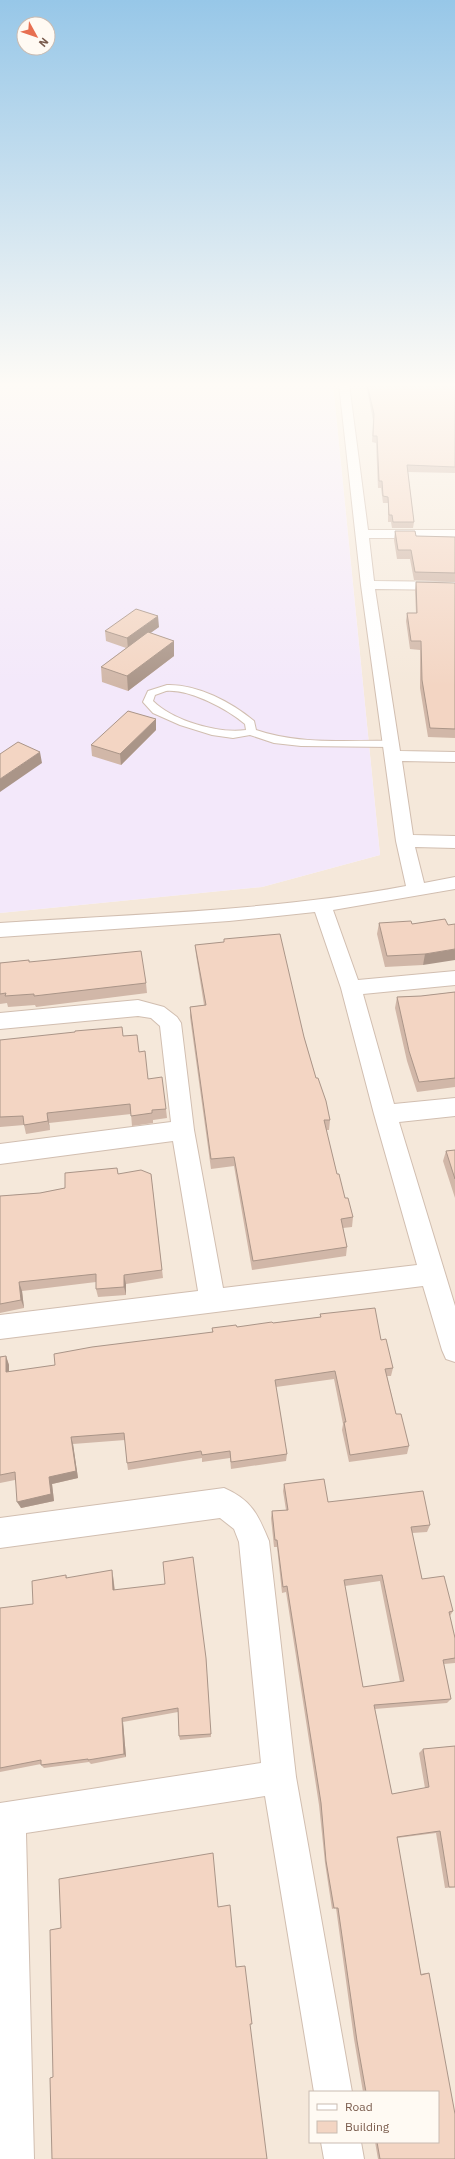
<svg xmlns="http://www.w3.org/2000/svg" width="455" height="2159" viewBox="0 0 455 2159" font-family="'IBM Plex Sans',sans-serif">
<rect width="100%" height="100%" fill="#fdf6ec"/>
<path fill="#f5e8da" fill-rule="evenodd" d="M 333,384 L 455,384 L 455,2159 L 0,2159 L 0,913 L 262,887 L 380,855 ZM 310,2092 L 438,2092 L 438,2142 L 310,2142 Z"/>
<path fill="#f3e8fa" d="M 0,384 L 333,384 L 380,855 L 262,887 L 0,913 Z"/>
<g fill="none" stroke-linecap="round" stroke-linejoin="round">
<g stroke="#d1beb0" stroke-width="2">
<path id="service" d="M 167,685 C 197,684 231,702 254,721 L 256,730 C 299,745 347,740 392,741 L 397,744 L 392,747 L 301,746 L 274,743 L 250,735 L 233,738 L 212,735 L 180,725 L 153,713 L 143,702 L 148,691 ZM 166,691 C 190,689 227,709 245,724 L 246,730 C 219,734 173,721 153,701 L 155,695 Z"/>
</g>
<g stroke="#d1beb0" stroke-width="2">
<path id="minor" d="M 339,384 L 349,384 L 368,530 L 455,530 L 455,538 L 369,538 L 374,581 L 455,582 L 455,590 L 375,589 L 400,751 L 455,752 L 455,762 L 402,761 L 413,835 L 455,836 L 455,848 L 415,847 L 424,883 L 455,877 L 455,889 L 333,910 L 358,980 L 455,971 L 455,985 L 363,994 L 394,1104 L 455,1098 L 455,1116 L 399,1122 L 455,1306 L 455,1362 L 446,1359 L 442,1350 L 423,1286 L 0,1339 L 0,1315 L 198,1291 L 173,1141 L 0,1164 L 0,1144 L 171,1122 L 160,1026 L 151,1018 L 138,1016 L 0,1029 L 0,1013 L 138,1000 L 164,1007 L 177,1017 L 181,1023 L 194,1130 L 223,1288 L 417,1265 L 374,1114 L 341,988 L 315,912 L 229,921 L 0,937 L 0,923 C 135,914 272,911 406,886 L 396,841 L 361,585 Z
M 224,1488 C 252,1500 258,1515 269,1541 L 296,1777 L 352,2092 L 314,2092 L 265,1796 L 26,1833 L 34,2159 L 0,2159 L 0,1803 L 261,1763 L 239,1542 L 234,1529 L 220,1518 L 0,1548 L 0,1518 Z
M 321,2142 L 361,2142 L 364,2159 L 324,2159 Z"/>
</g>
<use href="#service" fill="#fff" fill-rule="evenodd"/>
<use href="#minor" fill="#fff" fill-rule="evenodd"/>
</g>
<path fill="#d1b7a8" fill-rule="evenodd" d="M 366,384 L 453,384 L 455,392 L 455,473 L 408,472 L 414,522 L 413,528 L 392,528 L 391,522 L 388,522 L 388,503 L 383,503 L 381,488 L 378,488 L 376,443 L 372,442 L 373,420 Z
M 395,531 L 416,536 L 455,537 L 455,582 L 414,580 L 410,559 L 397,559 L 394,540 Z
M 416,582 L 455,583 L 455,738 L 428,737 L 420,688 L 420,650 L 410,649 L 406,621 L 407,613 L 416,613 L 415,591 Z
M 159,627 L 150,633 L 174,641 L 174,656 L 128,691 L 102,682 L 101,667 L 126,648 L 106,641 L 105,631 Z
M 156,730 L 121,765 L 92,756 L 91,745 Z
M 445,919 L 423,965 L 385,967 L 377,934 L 379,923 L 412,924 Z
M 195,945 L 304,1037 L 316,1078 L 330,1120 L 329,1130 L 326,1130 L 337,1174 L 345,1198 L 353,1217 L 352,1227 L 343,1228 L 347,1247 L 346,1256 L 252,1270 L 234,1166 L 211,1169 L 190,1017 L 190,1007 L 204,1005 L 196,955 Z
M 29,960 L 29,962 L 146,983 L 147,993 L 36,1007 L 35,1005 L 8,1007 L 7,1003 L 0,1004 L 0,963 Z
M 455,992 L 455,1087 L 417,1092 L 407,1061 L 395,1008 L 397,997 L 421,996 Z
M 123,1036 L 139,1052 L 148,1079 L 166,1109 L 167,1118 L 153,1120 L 153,1123 L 132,1126 L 131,1114 L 49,1123 L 50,1130 L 26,1134 L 24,1125 L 0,1127 L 0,1040 Z
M 455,1150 L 455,1198 L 443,1161 L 446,1151 Z
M 118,1174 L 151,1174 L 163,1278 L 126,1284 L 126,1295 L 98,1297 L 96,1289 L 96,1282 L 22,1291 L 24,1308 L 0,1313 L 0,1196 L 40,1193 L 65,1188 Z
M 320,1314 L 381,1340 L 393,1368 L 391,1376 L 387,1376 L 396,1414 L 409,1446 L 407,1454 L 349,1462 L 342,1430 L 343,1424 L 334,1379 L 276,1387 L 287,1454 L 286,1461 L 231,1469 L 230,1458 L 202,1462 L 202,1458 L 128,1470 L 127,1463 L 125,1440 L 73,1444 L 78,1478 L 52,1484 L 54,1501 L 21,1508 L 15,1480 L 0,1483 L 0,1357 L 6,1356 L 9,1365 L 9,1372 L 55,1365 L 212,1332 L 212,1328 L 237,1327 L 273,1323 L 320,1317 Z
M 284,1484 L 328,1502 L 430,1525 L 427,1532 L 412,1533 L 422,1579 L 453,1611 L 450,1616 L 455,1638 L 455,1663 L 444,1664 L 451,1699 L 447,1703 L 375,1709 L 392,1794 L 425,1788 L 419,1753 L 423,1749 L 455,1746 L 455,1887 L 445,1888 L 436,1833 L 397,1838 L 421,1974 L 425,1973 L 429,1973 L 455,2159 L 378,2159 L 375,2142 L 438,2142 L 438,2092 L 363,2092 L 354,2039 L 336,1908 L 332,1909 L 325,1863 L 319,1805 L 286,1592 L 282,1593 L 277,1547 L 274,1547 L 271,1518 L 272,1511 L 286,1510 L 283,1491 ZM 380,1581 L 400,1682 L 363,1687 L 345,1586 Z
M 66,1575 L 67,1578 L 113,1576 L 115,1590 L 206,1658 L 211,1737 L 180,1740 L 179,1736 L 178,1712 L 123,1722 L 126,1757 L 91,1764 L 89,1762 L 44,1768 L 41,1765 L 41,1764 L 0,1772 L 0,1608 L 33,1604 Z"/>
<path fill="#aa9588" d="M 158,616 L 159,627 L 128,649 L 127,638 Z
M 174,641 L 174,656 L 128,691 L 127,676 Z
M 156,719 L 156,730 L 121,765 L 120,754 Z
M 40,752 L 42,763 L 0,792 L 0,779 Z
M 455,949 L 455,960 L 423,965 L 425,954 Z
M 47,1113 L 49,1123 L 50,1130 L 48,1121 Z
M 124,1275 L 126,1284 L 126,1295 L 124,1287 Z
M 19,1282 L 22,1291 L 24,1308 L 21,1300 Z
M 6,1356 L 9,1365 L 9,1380 L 6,1372 Z
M 71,1437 L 73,1444 L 78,1478 L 52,1484 L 54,1501 L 21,1508 L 17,1502 L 49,1477 Z
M 112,1570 L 113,1576 L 115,1596 L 113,1590 Z
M 122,1718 L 123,1722 L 126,1757 L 124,1754 Z"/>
<path fill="#f3d5c3" stroke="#aa9588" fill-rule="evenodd" d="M 367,384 L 453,384 L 455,392 L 455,467 L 407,465 L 414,522 L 393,522 L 392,515 L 389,515 L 388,497 L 383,496 L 382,481 L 379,481 L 377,436 L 373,436 L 374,414 Z
M 395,531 L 415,531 L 416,536 L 455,537 L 455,573 L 415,572 L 411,550 L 398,550 Z
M 416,582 L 455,583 L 455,729 L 430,728 L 422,680 L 421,641 L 411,641 L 407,613 L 417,613 Z
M 136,609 L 158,616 L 127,638 L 105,631 Z
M 148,632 L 174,641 L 127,676 L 101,667 Z
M 128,711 L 156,719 L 120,754 L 91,745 Z
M 18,742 L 40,752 L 0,779 L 0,754 Z
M 445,919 L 448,925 L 455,924 L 455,949 L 425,954 L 387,956 L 379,923 L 411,921 L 412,924 Z
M 280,934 L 304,1037 L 316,1078 L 318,1078 L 326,1101 L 330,1120 L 324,1120 L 337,1174 L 339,1174 L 345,1198 L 348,1198 L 353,1217 L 341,1219 L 347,1247 L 253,1261 L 234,1157 L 211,1159 L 190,1007 L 206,1005 L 195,945 L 224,942 L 224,939 Z
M 141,951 L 146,983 L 34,996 L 34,994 L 5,996 L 6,993 L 0,994 L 0,963 L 29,960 L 29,962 Z
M 455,992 L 455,1078 L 419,1082 L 409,1051 L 397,997 L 421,996 Z
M 122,1027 L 123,1036 L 137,1035 L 139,1052 L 145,1051 L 148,1079 L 162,1077 L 166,1109 L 152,1110 L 152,1113 L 131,1116 L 130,1104 L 47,1113 L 48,1121 L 24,1125 L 23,1116 L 0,1117 L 0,1040 L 75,1032 L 75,1031 Z
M 455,1150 L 455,1179 L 446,1151 Z
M 117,1168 L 118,1174 L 141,1170 L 151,1174 L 162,1270 L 124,1275 L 124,1287 L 96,1289 L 96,1274 L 19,1282 L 21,1300 L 0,1304 L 0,1196 L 40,1193 L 65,1188 L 65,1173 Z
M 375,1308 L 381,1340 L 386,1339 L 393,1368 L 385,1369 L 396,1414 L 401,1414 L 409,1446 L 350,1455 L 344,1422 L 346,1422 L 335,1371 L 275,1380 L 287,1454 L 231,1462 L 230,1451 L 202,1455 L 201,1451 L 127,1463 L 124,1433 L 71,1437 L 76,1471 L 49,1477 L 51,1494 L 17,1502 L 15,1472 L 0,1475 L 0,1357 L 6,1356 L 6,1372 L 55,1365 L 54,1354 L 92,1347 L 213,1332 L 212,1328 L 236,1325 L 237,1327 L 272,1322 L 273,1323 L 321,1317 L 320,1314 Z
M 324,1479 L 328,1502 L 423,1491 L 430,1525 L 411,1527 L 422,1579 L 444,1576 L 453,1611 L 449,1612 L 455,1638 L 455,1658 L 443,1660 L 451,1699 L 374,1705 L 392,1794 L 429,1787 L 423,1749 L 455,1746 L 455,1887 L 449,1887 L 440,1831 L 397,1837 L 421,1975 L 429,1973 L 455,2114 L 455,2159 L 380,2159 L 377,2142 L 438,2142 L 438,2092 L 366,2092 L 357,2041 L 338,1908 L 334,1908 L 326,1861 L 321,1803 L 287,1586 L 283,1587 L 277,1540 L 275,1540 L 272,1511 L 288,1510 L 284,1484 ZM 382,1575 L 404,1681 L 363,1687 L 344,1580 Z
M 193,1557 L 206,1658 L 211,1734 L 179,1736 L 178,1708 L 122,1718 L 124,1754 L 88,1760 L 88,1759 L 41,1765 L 41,1760 L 0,1768 L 0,1608 L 33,1604 L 32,1581 L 66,1575 L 66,1578 L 112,1570 L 113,1590 L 165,1584 L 163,1562 Z
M 213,1853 L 218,1907 L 230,1905 L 236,1967 L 245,1966 L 252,2024 L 250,2024 L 267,2159 L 52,2159 L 50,2078 L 53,2077 L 50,1930 L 61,1928 L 59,1879 Z"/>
<linearGradient id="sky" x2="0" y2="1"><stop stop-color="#97c7e8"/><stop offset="0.56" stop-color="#fefbf6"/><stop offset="1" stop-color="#fefbf6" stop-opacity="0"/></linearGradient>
<rect width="455" height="687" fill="url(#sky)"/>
<rect x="309" y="2091" width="130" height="52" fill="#fffaf3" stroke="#cabbb1"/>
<rect x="317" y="2104" width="20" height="6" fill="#ffffff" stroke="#cabbb1"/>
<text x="345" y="2111" font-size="12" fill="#7a5c4d">Road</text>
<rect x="317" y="2121" width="20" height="12" fill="#f3d5c3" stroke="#cabbb1"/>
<text x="345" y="2131" font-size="12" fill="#7a5c4d">Building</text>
<g transform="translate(36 36) rotate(130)"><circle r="19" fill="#fffaf3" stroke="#cabbb1"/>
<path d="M0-3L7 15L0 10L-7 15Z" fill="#e76f51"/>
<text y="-6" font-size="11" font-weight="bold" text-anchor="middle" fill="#7a5c4d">N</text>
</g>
</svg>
